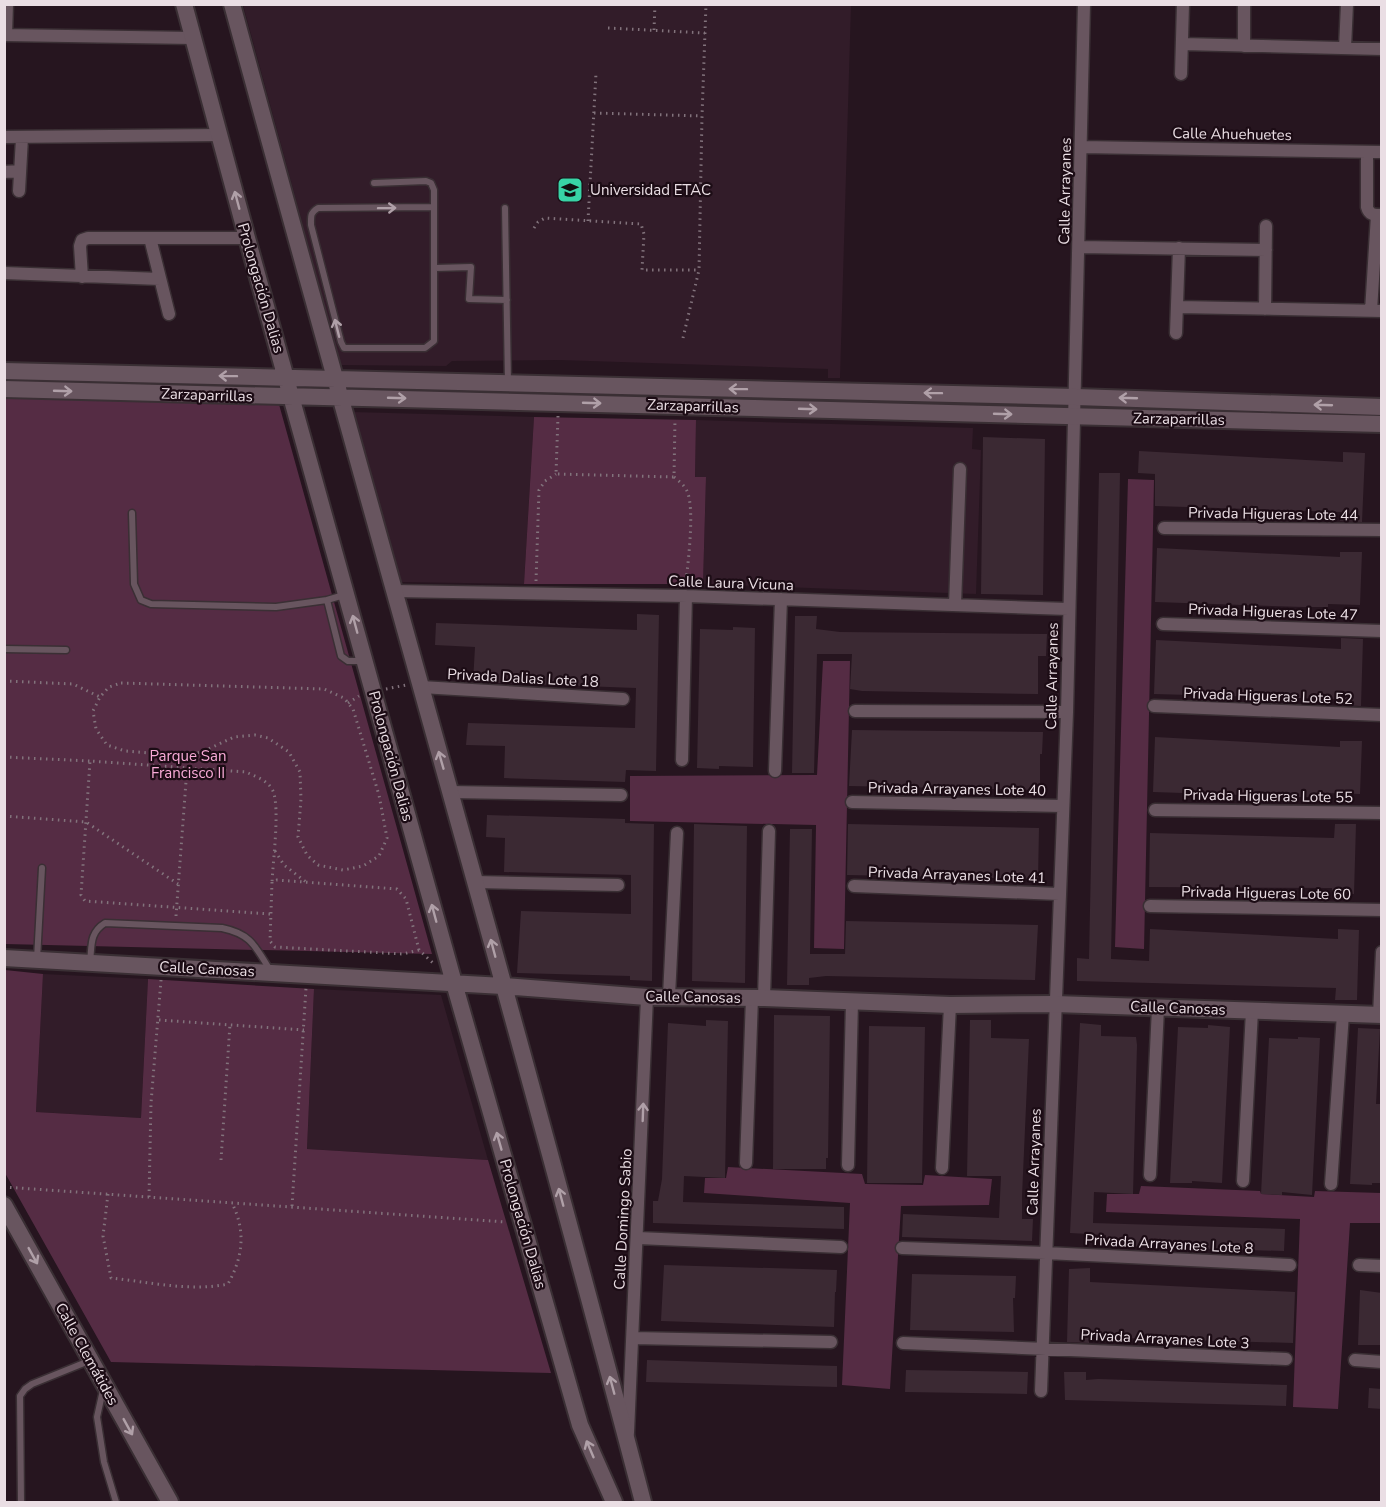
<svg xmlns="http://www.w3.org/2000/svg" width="1386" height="1507" viewBox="0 0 1386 1507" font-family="'Nunito Sans',sans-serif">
<rect width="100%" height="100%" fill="#26151f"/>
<path fill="#321c29" d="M 243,5 L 851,5 L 840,378 L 828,378 L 828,369 L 560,360 L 452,361 L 446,366 L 341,365 Z
M 352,412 L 534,417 L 524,584 L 401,582 Z
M 696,420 L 973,428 L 972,449 L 981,450 L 976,594 L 703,584 L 706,478 L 695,477 Z
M 43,974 L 148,979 L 141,1118 L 36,1112 Z
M 314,989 L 441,995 L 488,1160 L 307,1149 Z"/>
<path fill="#552c44" d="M 5,387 L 275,390 L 432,954 L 5,944 Z
M 534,417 L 696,420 L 695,477 L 706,477 L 703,584 L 524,584 Z
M 1128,479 L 1154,480 L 1144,949 L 1115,947 Z
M 823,661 L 850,661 L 844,949 L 814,948 L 816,825 L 630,821 L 630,776 L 817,775 Z
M 5,970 L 43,974 L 36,1112 L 141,1118 L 148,979 L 314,989 L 307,1149 L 488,1160 L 551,1373 L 111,1362 L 5,1173 Z
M 728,1167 L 862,1174 L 865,1184 L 923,1185 L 925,1175 L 992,1179 L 989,1205 L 901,1206 L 890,1389 L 842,1385 L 850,1203 L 704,1193 L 705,1178 L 726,1178 Z
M 1141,1186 L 1260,1191 L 1261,1194 L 1314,1197 L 1315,1191 L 1381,1193 L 1381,1223 L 1350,1223 L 1338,1409 L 1293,1407 L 1300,1219 L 1106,1212 L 1107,1194 L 1139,1194 Z"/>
<path fill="#3b2933" d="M 983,437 L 1045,439 L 1043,595 L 981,594 Z
M 1139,451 L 1343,462 L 1343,452 L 1365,453 L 1362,522 L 1340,521 L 1341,512 L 1155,506 L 1155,474 L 1138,473 Z
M 1099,473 L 1120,473 L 1111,959 L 1149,961 L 1150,929 L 1338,939 L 1338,929 L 1359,930 L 1357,1000 L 1335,1000 L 1336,988 L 1077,981 L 1077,958 L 1089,959 Z
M 1157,548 L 1340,557 L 1340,552 L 1362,552 L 1360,605 L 1328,604 L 1328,607 L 1303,607 L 1155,602 Z
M 637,614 L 659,615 L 656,771 L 626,770 L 625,782 L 504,778 L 505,746 L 466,745 L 468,723 L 635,728 L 636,688 L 473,682 L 475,647 L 435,645 L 436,623 L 637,630 Z
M 795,616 L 817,616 L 816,629 L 840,632 L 1047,634 L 1046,656 L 1038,656 L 1038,694 L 862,691 L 850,689 L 852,654 L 817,654 L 814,773 L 792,773 Z
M 733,627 L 755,628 L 753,767 L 719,766 L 719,769 L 697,768 L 700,629 L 733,630 Z
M 1341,638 L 1363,639 L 1361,706 L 1339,705 L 1339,699 L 1154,694 L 1156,640 L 1341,649 Z
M 852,730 L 1043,732 L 1042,754 L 1040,754 L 1040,790 L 849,786 Z
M 1155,737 L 1340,747 L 1340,741 L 1362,741 L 1360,794 L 1326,793 L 1326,797 L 1301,797 L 1153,792 Z
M 487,815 L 625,819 L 625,823 L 654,824 L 652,981 L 630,980 L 630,976 L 517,973 L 521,911 L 631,914 L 631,875 L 504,872 L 505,838 L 486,837 Z
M 694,824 L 747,826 L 745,983 L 692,981 Z
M 848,824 L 1039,828 L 1038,879 L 847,875 Z
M 1335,824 L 1356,824 L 1354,894 L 1332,894 L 1332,888 L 1149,887 L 1150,833 L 1334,838 Z
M 790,829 L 812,829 L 810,954 L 845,954 L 846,921 L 1038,925 L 1035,980 L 826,976 L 809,978 L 809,985 L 787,985 Z
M 774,1015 L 830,1016 L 828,1158 L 826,1158 L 826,1169 L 773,1169 Z
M 706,1020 L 728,1021 L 725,1178 L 684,1176 L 683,1202 L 844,1207 L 844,1229 L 653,1223 L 653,1201 L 658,1201 L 662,1179 L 668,1023 L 706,1026 Z
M 970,1020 L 991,1020 L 991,1038 L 1029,1039 L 1022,1196 L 1022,1219 L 1033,1219 L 1032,1241 L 902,1237 L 903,1214 L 999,1218 L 1001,1176 L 967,1176 Z
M 1080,1023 L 1101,1025 L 1101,1036 L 1136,1037 L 1137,1045 L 1133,1194 L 1094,1192 L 1093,1223 L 1285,1229 L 1284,1251 L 1117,1246 L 1106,1245 L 1106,1235 L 1070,1233 Z
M 1208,1025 L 1230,1027 L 1222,1183 L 1192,1181 L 1192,1183 L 1170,1183 L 1178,1027 L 1208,1028 Z
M 869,1026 L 925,1027 L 922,1183 L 867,1183 Z
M 1358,1028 L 1380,1029 L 1376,1104 L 1382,1104 L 1382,1183 L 1372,1183 L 1372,1185 L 1350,1184 Z
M 1298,1037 L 1320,1038 L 1312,1195 L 1282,1192 L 1282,1195 L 1261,1194 L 1269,1038 L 1298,1039 Z
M 664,1265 L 837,1270 L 836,1292 L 835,1292 L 834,1327 L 661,1321 Z
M 1090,1268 L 1090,1282 L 1295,1292 L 1293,1343 L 1089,1337 L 1089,1343 L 1067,1342 L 1069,1269 Z
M 912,1274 L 1016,1276 L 1015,1298 L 1013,1298 L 1014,1332 L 910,1330 Z
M 1360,1290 L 1382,1293 L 1382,1345 L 1358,1345 Z
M 647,1360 L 837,1366 L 837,1387 L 646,1382 Z
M 906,1370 L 1028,1372 L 1027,1394 L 905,1392 Z
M 1064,1372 L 1086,1372 L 1086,1380 L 1098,1379 L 1287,1385 L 1286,1406 L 1065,1400 Z
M 1369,1388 L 1382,1389 L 1382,1409 L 1368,1408 Z"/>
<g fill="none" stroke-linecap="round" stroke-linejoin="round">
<g stroke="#3a2f34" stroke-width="9">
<path id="lane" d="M 374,183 L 426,181 L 431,183 L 434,190 L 434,341 L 425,348 L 344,348 L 341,342 L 311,225 C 311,216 310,213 318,208 L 434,207
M 505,208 L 508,383
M 435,268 L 471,267 L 469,299 L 507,300
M 132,513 L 134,584 L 141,600 L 151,604 L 276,607 L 327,600
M 344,595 L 327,600 L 341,656 L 348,661 L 362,661
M 4,649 L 66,650
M 37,959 L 42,868
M 90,962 C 92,946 89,933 105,923 L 222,928 C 251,934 255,946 270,970
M 103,1390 L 97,1417 L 104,1462 L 116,1502
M 21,1502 L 20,1396 L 25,1389 L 32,1384 L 89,1361"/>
</g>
<g stroke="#3a2f34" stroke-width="15">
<path id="street" d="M 1244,4 L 1244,46
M 4,35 L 193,38
M 6,35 L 7,4
M 1183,44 L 1382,49
M 1345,48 L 1347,4
M 1181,74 L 1183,4
M 4,137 L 219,135
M 1081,147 L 1382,152
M 1367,152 L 1367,207 C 1369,215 1374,215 1382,215
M 4,172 L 20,171
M 19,191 L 22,138
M 150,238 L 169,314
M 1079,247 L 1266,250
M 4,273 L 160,279
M 82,277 L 80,246 L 82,240 L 88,238 L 247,238
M 1178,307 L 1382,311
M 1265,309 L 1266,226
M 1371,311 L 1377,215
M 1176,333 L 1179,248
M 1164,528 L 1382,530
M 394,591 L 686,596 L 1068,609
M 955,605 L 960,469
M 1163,624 L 1382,631
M 421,687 L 623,699
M 1154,706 L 1382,715
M 855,711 L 1067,712
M 682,760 L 686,596
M 775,771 L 781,599
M 450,792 L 621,795
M 852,802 L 1062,806
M 1155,810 L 1382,813
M 475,882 L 618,885
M 854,886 L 1059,894
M 1150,906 L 1382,910
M 669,996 L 677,833
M 764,998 L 769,831
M 1379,1015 L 1382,952
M 746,1163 L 752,998
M 848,1165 L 852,1002
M 942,1168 L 950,1005
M 1150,1175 L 1158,1008
M 1243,1181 L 1252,1011
M 1331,1184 L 1343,1014
M 638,1238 L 841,1247
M 902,1248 L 1046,1253 L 1290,1265
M 1359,1265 L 1382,1266
M 633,1338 L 831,1342
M 903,1343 L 1286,1359
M 1355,1360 L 1382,1362
M 1041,1391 L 1067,712 L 1084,4
M 628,1433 L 647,997"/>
</g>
<g stroke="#3a2f34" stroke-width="20">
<path id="secondary" d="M 184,4 L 247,238 L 454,983 L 580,1425 L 614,1502
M 232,4 C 368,504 512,1002 643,1502
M 4,371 L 1076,397 L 1382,407
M 4,389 L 1382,424
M 4,958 L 503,986 L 647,997 L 764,998 L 950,1005 L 1055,1004 L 1382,1015
M 4,1205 L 170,1502"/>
</g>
<path stroke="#82737c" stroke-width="3" stroke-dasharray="1.5 4.5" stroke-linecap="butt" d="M 608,28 L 705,33
M 654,30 L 655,4
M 594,113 L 702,116
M 588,221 L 596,73
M 534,228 L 538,222 L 545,218 L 641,224 L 644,234 L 642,270 L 699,270
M 683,338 L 699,270 L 702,116 L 706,4
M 558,416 L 556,474 L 674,477 L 675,419
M 674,477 C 679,481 684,485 687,491 C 695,509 688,561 686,583
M 536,581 L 539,490 L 545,481 L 556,474
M 4,681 L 73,684 L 100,697
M 121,683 L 324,689 L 344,698 L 353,709 L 379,795 L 387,838 L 379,856 L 363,866 L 343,870 L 318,865 L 307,855 L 298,837 L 301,799 L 300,772 L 289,752 L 268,738 L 255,735 L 234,737 L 204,751 L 187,756 L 125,751 L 107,745 L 96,729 L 93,711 L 100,697 L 109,687 Z
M 386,689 L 406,685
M 348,703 L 359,696
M 4,757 L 90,761
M 4,816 L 86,822 L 178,884
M 275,851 L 284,865 L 306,882
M 270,914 L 85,901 L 81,895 L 90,761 L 246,772 C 256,777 268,780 273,791 C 280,808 273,861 272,882
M 176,916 L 187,768
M 419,950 L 403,954 L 275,947 L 270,941 L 272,882 L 277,880 L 397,889 L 406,899 L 419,950 L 433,963
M 159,1020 L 304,1030
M 221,1160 L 230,1024
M 4,1187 L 506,1222
M 108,1194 L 103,1236 L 111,1278 C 149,1282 191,1292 228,1284 C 243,1257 246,1231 232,1203
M 149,1197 L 151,1103 L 161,980
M 292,1206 L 306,988"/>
<use href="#lane" stroke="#68555f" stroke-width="6"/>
<use href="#street" stroke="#68555f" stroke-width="12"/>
<use href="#secondary" stroke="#68555f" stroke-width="16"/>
</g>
<defs><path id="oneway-shaft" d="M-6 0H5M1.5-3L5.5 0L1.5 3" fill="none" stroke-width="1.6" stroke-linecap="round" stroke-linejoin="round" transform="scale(1.5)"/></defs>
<g stroke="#b0a0a8">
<use href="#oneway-shaft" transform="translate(237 200) rotate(-105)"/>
<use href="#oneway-shaft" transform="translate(387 208) rotate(-1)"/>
<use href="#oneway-shaft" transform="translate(337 328) rotate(-104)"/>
<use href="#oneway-shaft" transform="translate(228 376) rotate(-179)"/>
<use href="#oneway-shaft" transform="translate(738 389) rotate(-179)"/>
<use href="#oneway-shaft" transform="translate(63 391) rotate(2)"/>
<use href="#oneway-shaft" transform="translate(933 393) rotate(-179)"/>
<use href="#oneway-shaft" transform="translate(397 398) rotate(2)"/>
<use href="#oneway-shaft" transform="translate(1128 398) rotate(-178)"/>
<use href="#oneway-shaft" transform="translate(592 403) rotate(2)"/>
<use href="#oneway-shaft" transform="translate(1323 405) rotate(-178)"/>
<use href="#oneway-shaft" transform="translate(808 409) rotate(2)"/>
<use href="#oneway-shaft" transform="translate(1003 414) rotate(2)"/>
<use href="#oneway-shaft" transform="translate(355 624) rotate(-105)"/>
<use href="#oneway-shaft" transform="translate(441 760) rotate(-106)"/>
<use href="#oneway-shaft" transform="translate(434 913) rotate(-105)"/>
<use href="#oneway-shaft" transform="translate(493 948) rotate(-105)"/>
<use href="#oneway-shaft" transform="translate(643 1112) rotate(-88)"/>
<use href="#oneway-shaft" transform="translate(499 1141) rotate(-106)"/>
<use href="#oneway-shaft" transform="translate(561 1197) rotate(-105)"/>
<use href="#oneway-shaft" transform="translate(33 1256) rotate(61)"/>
<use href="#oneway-shaft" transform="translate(612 1385) rotate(-105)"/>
<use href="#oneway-shaft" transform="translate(128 1427) rotate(61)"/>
<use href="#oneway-shaft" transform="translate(590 1449) rotate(-113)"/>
</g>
<defs>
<g id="school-square" transform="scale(1.35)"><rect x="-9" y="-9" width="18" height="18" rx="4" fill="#38d4a6" stroke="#1c0c15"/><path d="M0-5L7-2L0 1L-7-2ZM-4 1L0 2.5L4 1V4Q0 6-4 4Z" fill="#111"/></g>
</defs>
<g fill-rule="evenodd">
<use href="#school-square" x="570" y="190"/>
</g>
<g text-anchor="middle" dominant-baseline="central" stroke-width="4.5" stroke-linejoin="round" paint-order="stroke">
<g font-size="15" fill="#eadee4" stroke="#1c0c15">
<text transform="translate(1232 134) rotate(1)">Calle Ahuehuetes</text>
<text transform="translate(1065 191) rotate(-89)">Calle Arrayanes</text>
<text transform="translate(261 288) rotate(74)">Prolongación Dalias</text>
<text transform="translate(207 395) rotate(2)">Zarzaparrillas</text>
<text transform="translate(693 406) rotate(2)">Zarzaparrillas</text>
<text transform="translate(1179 419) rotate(1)">Zarzaparrillas</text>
<text transform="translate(1273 514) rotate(1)">Privada Higueras Lote 44</text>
<text transform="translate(731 583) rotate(2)">Calle Laura Vicuna</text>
<text transform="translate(1273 612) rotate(2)">Privada Higueras Lote 47</text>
<text transform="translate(1052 676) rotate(-89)">Calle Arrayanes</text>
<text transform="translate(523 678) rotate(3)">Privada Dalias Lote 18</text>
<text transform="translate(1268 696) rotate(2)">Privada Higueras Lote 52</text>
<text transform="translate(391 756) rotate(75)">Prolongación Dalias</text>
<text transform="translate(957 789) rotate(1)">Privada Arrayanes Lote 40</text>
<text transform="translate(1268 796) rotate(1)">Privada Higueras Lote 55</text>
<text transform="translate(957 875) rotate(2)">Privada Arrayanes Lote 41</text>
<text transform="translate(1266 893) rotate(1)">Privada Higueras Lote 60</text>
<text transform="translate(207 969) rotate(3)">Calle Canosas</text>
<text transform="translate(693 997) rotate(1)">Calle Canosas</text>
<text transform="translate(1178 1008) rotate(2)">Calle Canosas</text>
<text transform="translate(1034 1162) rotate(-88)">Calle Arrayanes</text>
<text transform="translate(623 1219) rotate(-87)">Calle Domingo Sabio</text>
<text transform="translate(523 1224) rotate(74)">Prolongación Dalias</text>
<text transform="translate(1169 1244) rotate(3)">Privada Arrayanes Lote 8</text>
<text transform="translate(1165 1339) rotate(3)">Privada Arrayanes Lote 3</text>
<text transform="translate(87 1354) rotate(61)">Calle Clemátides</text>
</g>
<g font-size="15" fill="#eadee4" stroke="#1c0c15" text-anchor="start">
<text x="590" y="190">Universidad ETAC</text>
</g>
<g font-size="15" fill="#f9abd7" stroke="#1c0c15">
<text x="188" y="756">Parque San<tspan x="188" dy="17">Francisco II</tspan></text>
</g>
</g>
<rect width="1386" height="1507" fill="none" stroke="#eadee4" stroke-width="12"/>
</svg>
